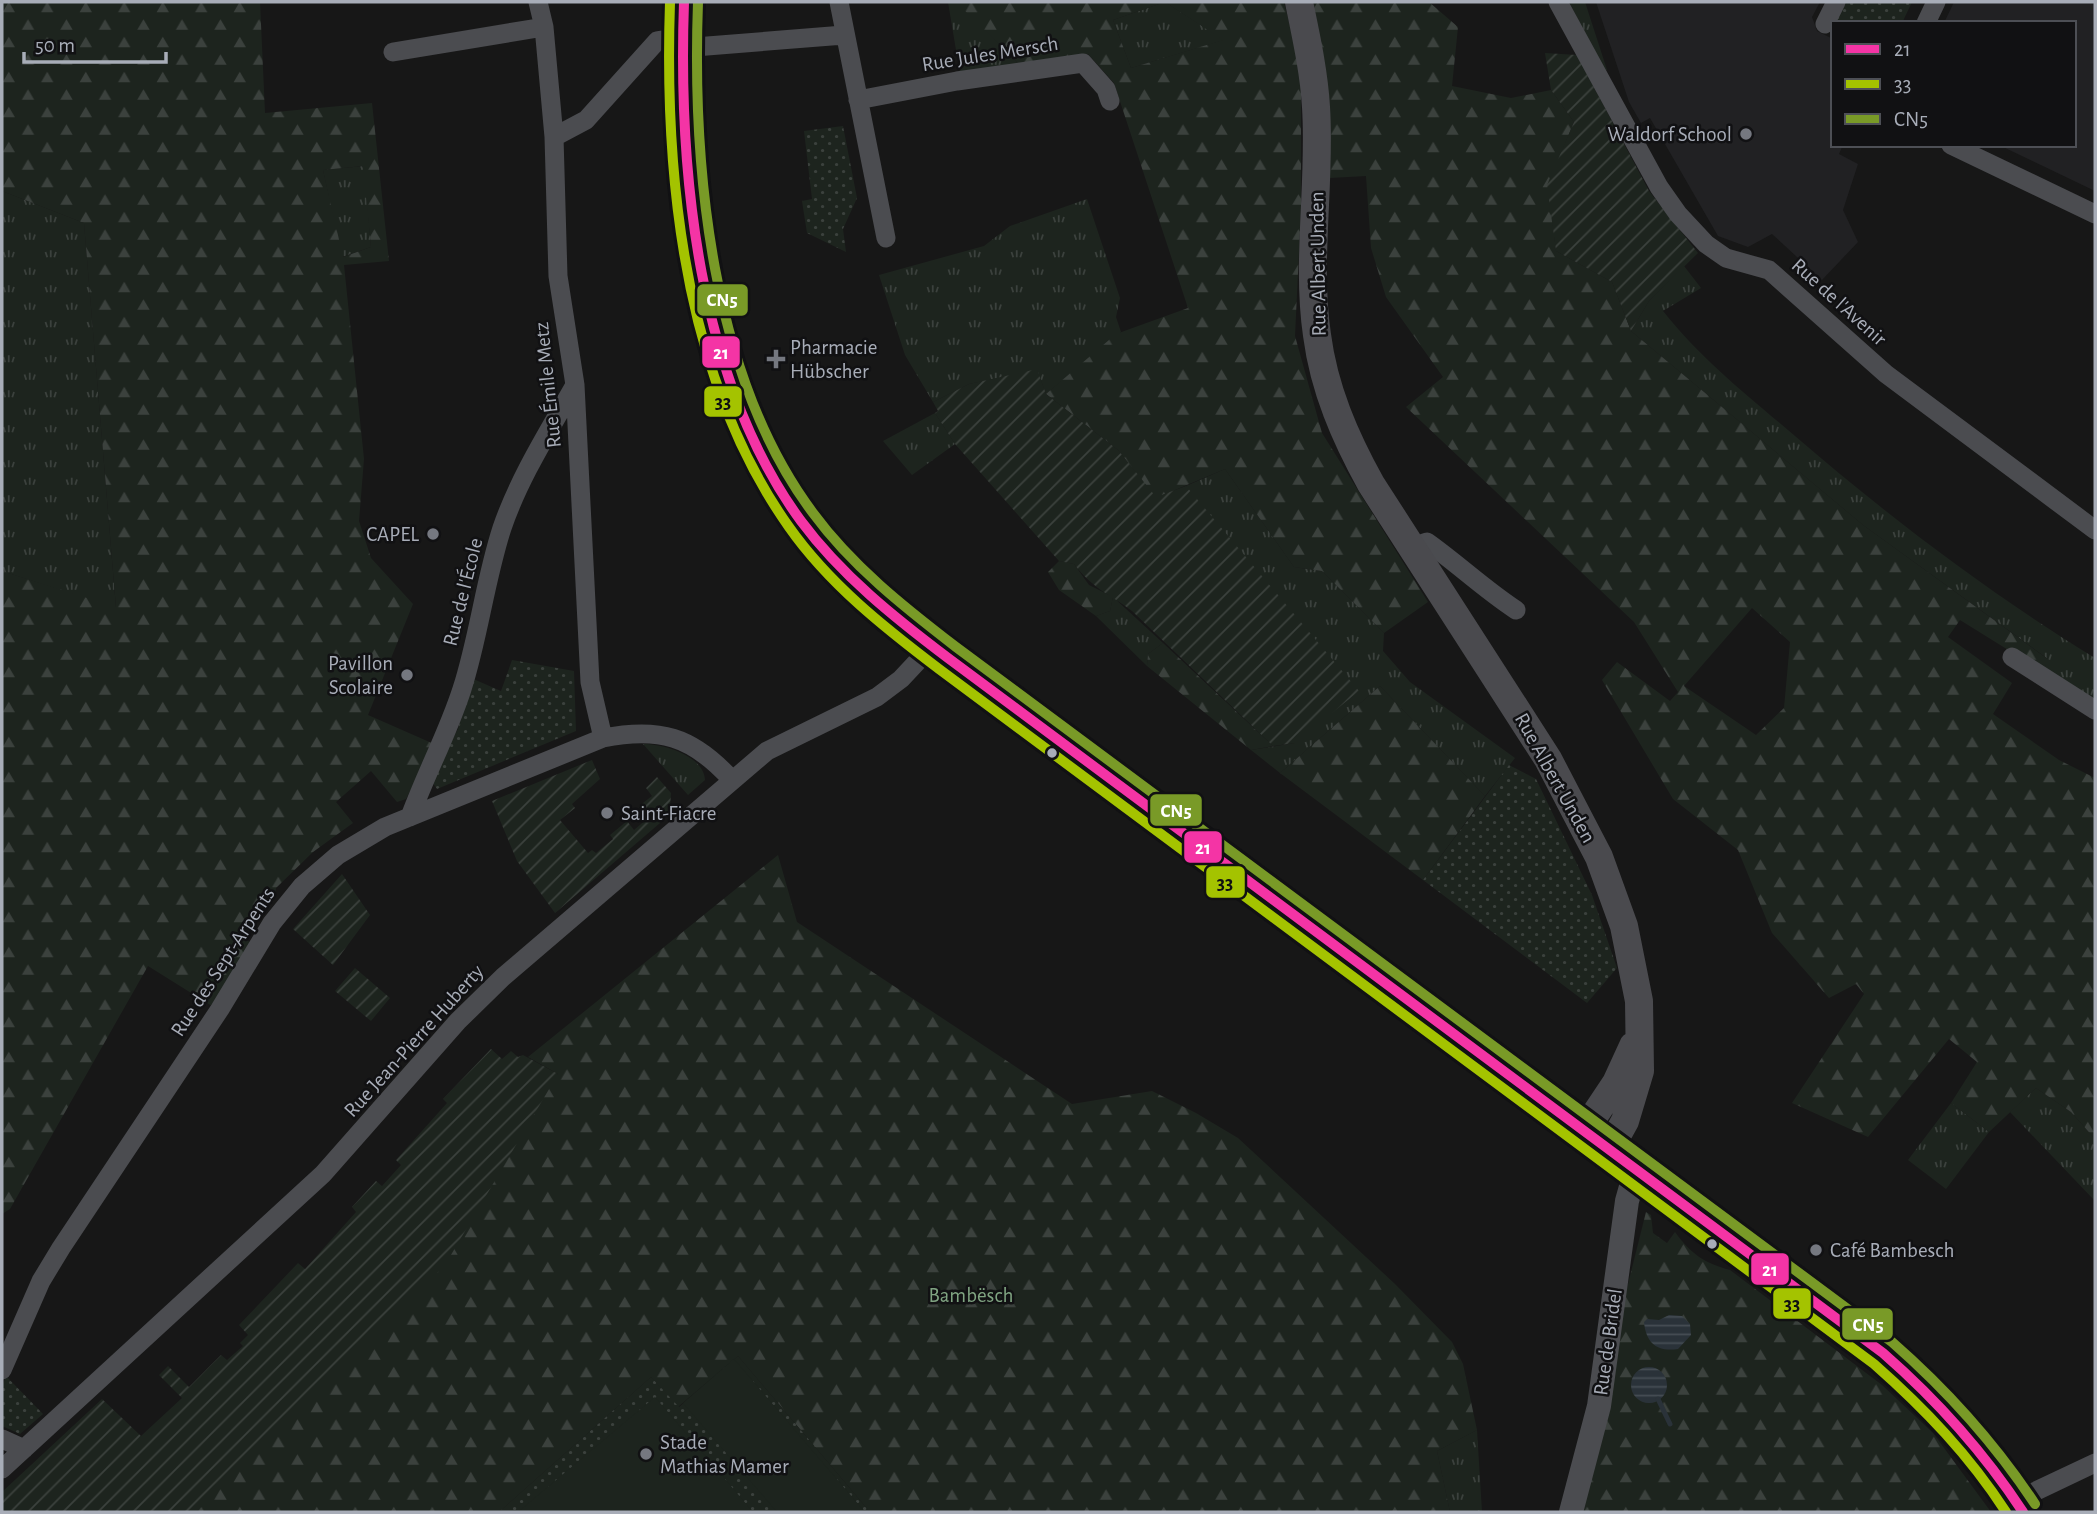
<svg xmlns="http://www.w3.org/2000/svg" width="2097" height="1514" viewBox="0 0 2097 1514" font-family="'Alegreya Sans',sans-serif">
<defs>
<pattern id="grass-tufts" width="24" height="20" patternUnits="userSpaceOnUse" patternTransform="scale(1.75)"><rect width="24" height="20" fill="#1d241e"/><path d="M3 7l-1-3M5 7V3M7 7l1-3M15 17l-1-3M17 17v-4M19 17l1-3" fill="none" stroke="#3b413d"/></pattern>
<pattern id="forest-firs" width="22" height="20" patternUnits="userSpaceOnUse" patternTransform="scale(1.75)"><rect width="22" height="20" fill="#1d241e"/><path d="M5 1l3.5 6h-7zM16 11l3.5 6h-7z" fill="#3b413d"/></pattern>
<pattern id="park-dots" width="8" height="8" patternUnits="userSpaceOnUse" patternTransform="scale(1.75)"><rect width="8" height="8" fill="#1d241e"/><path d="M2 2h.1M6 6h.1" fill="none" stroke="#3b413d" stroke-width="1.8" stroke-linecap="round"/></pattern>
<pattern id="garden-furrows" width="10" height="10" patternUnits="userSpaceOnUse" patternTransform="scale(1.75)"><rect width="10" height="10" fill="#1d241e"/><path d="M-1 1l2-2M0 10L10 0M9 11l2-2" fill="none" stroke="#3b413d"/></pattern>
<pattern id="water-rules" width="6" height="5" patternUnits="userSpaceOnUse" patternTransform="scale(1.75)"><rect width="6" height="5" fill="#2a3239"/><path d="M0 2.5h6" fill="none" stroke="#464d54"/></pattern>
</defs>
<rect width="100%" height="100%" fill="#171717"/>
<path fill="#212123" d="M 1596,2 L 1820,2 L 1812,17 L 1817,31 L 1833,39 L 1833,145 L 1843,145 L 1839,154 L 1858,164 L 1843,210 L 1858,242 L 1822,280 L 1772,234 L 1748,247 L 1718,236 L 1650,118 L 1641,123 L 1629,102 Z
M 1954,2 L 2095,2 L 2095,191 L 1999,145 L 2074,145 L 2074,23 L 1944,23 Z"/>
<path fill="url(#grass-tufts)" d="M 948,2 L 960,2 L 960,5 L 1019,64 L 960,74 Z
M 1165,2 L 1224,40 L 1131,68 L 1113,20 Z
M 1569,2 L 1585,2 L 1607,70 L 1605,71 Z
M 364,166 L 371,247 L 342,257 L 323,170 Z
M 2,191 L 84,223 L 116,608 L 2,571 Z
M 1087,199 L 1120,298 L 1116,317 L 1121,332 L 1046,394 L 1037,370 L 969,384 L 933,402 L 905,355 L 879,275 L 984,246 L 1010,226 Z
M 1684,266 L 1701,288 L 1663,311 C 1703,361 1747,395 1795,436 C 1889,517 1989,593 2095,658 L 2095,703 L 2043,671 L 2048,659 L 1863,525 L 1631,331 L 1649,301 Z
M 935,413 L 955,444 L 912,475 L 883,441 Z
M 1225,469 L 1294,567 L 1322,571 L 1384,633 L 1383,651 L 1410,682 L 1515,758 L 1485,796 L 1380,686 L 1280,773 L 1251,750 L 1295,743 L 1186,486 Z
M 1113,597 L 1163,643 L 1148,654 L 1147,666 L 1096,616 L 1110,611 Z
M 643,744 C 664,744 704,756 705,780 L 688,795 Z
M 2036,1088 L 2071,1112 L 2095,1139 L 2095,1201 L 2010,1112 Z
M 1951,1103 L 1989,1132 L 1946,1189 L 1908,1160 Z
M 1477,1430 L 1482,1512 L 1450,1512 L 1437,1451 Z"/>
<path fill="url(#forest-firs)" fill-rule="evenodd" d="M 2,2 L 260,2 L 265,113 L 372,103 L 389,261 L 344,265 L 364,459 L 359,521 L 371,558 L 413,604 L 368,715 L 434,744 L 406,799 L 397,802 L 371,771 L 336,802 L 353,823 L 313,852 L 276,888 L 275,896 L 244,938 L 251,943 L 212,1006 L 148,966 L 10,1209 L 2,1214 L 2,571 L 116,607 L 84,223 L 2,191 ZM 363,166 L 371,247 L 343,257 L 323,170 Z
M 960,2 L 1284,2 L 1301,71 L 1301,209 L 1295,336 L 1322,433 L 1428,602 L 1384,633 L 1322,571 L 1294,567 L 1225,469 L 1156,498 L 1118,450 L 1046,394 L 1116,334 L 1188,308 L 1114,83 L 1088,54 L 1019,64 L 959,5 ZM 1165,2 L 1223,40 L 1131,68 L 1113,20 Z
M 1313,2 L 1429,2 L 1458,27 L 1452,86 L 1511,98 L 1551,90 L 1574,122 L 1548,185 L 1556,251 L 1612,282 L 1631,331 L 1863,525 L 2049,660 L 2042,671 L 1960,620 L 1948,637 L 2012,683 L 1993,714 L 2059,760 L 2095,778 L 2095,1139 L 2071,1112 L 2036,1088 L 1989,1132 L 1951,1103 L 1977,1062 L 1949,1039 L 1868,1137 L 1792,1103 L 1864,994 L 1856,984 L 1829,998 L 1772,933 L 1738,850 L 1673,799 L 1602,680 L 1617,662 L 1670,701 L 1678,692 L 1634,622 L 1406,407 L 1443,377 L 1386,297 L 1371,248 L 1366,176 L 1329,178 ZM 1752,608 L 1790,642 L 1784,708 L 1756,735 L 1684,686 Z
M 1059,561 L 1074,564 L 1089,585 L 1113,597 L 1110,611 L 1096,616 L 1059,590 L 1048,572 Z
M 1163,643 L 1273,746 L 1251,750 L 1147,666 L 1148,654 Z
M 1380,686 L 1485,796 L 1423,880 L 1280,773 Z
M 778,855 L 797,922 L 1072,1104 L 1152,1091 L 1196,1113 L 1238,1138 L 1395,1284 L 1452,1342 L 1463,1364 L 1477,1430 L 1437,1451 L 1450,1512 L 870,1512 L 738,1356 L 678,1407 L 651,1377 L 499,1512 L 196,1512 L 558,1074 L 528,1057 Z
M 1646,1212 L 1651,1215 L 1653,1233 L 1667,1243 L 1675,1232 C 1691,1254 1704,1263 1730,1270 L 1882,1385 L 1933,1433 L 1991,1512 L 1571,1512 Z"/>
<path fill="url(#park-dots)" d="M 1844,2 L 1912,2 L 1902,23 L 1833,23 Z
M 843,126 L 857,198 L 843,229 L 846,252 L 807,233 L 802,201 L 812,199 L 804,131 Z
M 512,660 L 574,671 L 576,731 L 437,789 L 430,779 L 458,729 L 471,678 L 501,691 Z
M 1509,765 L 1536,779 L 1592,895 L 1617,968 L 1587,1003 L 1423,880 Z
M 738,1356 L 870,1512 L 499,1512 L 651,1377 L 679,1407 Z
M 6,1376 L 43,1414 L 20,1434 L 2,1426 L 2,1386 Z"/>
<path fill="url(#garden-furrows)" d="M 1545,53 L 1577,55 L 1649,191 L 1698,253 L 1649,301 L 1631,331 L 1612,282 L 1556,251 L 1547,185 L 1574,122 L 1551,90 Z
M 1037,369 L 1046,394 L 1118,450 L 1156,497 L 1186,486 L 1359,691 L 1295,743 L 1273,746 L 1132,611 C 1108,593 1093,589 1074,564 L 1059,561 L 955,444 L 935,413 L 938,411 L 933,402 L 969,384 Z
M 592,760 L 600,779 L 572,804 L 575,808 L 560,820 L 588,853 L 592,850 L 596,853 L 613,839 L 610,835 L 627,821 L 634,830 L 648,818 L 639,806 L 652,796 L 646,788 L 657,777 L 671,793 L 670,808 L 660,823 L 555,913 L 517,861 L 492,801 Z
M 342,874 L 370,915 L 333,965 L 293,929 Z
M 355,968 L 390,998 L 371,1021 L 335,991 Z
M 491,1049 L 502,1059 L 511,1051 L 518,1057 L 523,1055 L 558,1074 L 445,1265 L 196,1512 L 2,1512 L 2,1492 L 102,1399 L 141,1436 L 182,1398 L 159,1375 L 168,1366 L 189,1387 L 221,1355 L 227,1360 L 243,1346 L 240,1343 L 248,1335 L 239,1325 L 298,1263 L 305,1269 L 356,1212 L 352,1207 L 376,1181 L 382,1186 L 401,1165 L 396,1160 L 447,1103 L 443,1099 Z"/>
<path fill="#1d241e" d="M 734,1359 L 865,1512 L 777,1512 L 683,1403 Z
M 655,1397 L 753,1512 L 518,1512 Z"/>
<path fill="url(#water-rules)" d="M 1669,1315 L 1682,1316 L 1690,1324 L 1691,1335 L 1678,1349 C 1658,1352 1646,1344 1644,1322 L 1647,1319 L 1659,1320 Z
M1631 1385a18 18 0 1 1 36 0a18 18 0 1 1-36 0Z"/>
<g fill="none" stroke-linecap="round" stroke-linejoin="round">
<path stroke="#2a3239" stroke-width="5" d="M 1658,1399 L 1670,1424"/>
<path stroke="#4b4c50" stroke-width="19" d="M 538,2 L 544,27 L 554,137 L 558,276 L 575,385 L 590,682 L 603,738
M 839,2 L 886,238
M 1558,2 L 1659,187 L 1678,214 L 1706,244 L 1726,258 L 1769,270 L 1886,374 L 2095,530
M 1926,23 L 1936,2
M 1825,24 L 1836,2
M 682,48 L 844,35
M 393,52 L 544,27
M 858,100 L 957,81 L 1083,63 L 1106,89 L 1110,101
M 554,137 L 586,120 L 657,41 L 682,37
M 1951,145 L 2095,214
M 1412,547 L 1427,542 C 1458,564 1484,589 1516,610
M 2012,657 L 2095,710
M 410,817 C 426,773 448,733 462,689 C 479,636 485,580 502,528 C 519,478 549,431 575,385
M 2,1370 L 41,1281 L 61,1248 L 220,1009 L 272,923 L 302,886 L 338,855 L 385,827 L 603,738 C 659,727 692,736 731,779
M 2,1439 L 24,1449
M 2,1469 L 323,1174 L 458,1021 L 503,977 L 767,751 L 877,697 L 901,679 L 930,648
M 2017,1500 L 2095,1463"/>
<path stroke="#4b4c50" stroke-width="24" d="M 1571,1512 L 1599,1406 L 1627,1201 L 1636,1169"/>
<path stroke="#4a4a4e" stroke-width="28" d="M 1299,2 C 1306,36 1314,72 1316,107 C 1321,182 1306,260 1317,335 C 1324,389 1345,437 1371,484 L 1548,759 L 1599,857 L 1624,926 L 1639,1001 L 1640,1071 L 1625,1121 L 1609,1150
M 1584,1131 L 1616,1083 L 1633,1046"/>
<path stroke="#4d4f52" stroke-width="32" d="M 684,2 C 674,143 703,355 773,478 C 843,600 963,665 1071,748 C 1282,910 1499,1065 1712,1226 C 1826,1312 1950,1384 2023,1512"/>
<g stroke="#111113" stroke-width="16">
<path id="bus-1" d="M 684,2 C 678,171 698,381 801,521 C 841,575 895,618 948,658 L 1883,1353 C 1938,1401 1983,1451 2023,1512"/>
</g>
<g stroke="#111113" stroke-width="16">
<path id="bus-2" d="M 670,2 C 664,179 684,379 789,527 C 829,584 885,628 939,669 L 1874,1364 C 1925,1409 1969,1455 2006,1512"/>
</g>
<g stroke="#111113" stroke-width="16">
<path id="bus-3" d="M 698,2 C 692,167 711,377 813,513 C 852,566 904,607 956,647 L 1892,1342 C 1948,1391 1994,1442 2035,1504"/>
</g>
<use href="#bus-1" stroke="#f434a5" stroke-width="10"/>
<use href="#bus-2" stroke="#a4c300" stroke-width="10"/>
<use href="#bus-3" stroke="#799a27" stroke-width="10"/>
</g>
<g fill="#757880" stroke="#111113" stroke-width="2.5">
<circle cx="1746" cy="134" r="7"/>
<path d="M772.5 348.5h7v7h7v7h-7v7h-7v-7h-7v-7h7z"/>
<circle cx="433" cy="534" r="7"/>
<circle cx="407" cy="675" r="7"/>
<circle cx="607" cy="813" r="7"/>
<circle cx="1816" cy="1250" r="7"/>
<circle cx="646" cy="1454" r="7"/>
</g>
<g fill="#a8adb8" stroke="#111113" stroke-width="2.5">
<circle cx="1052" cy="753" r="6"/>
<circle cx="1712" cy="1244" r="6"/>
</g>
<g text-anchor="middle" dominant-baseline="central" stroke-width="5" stroke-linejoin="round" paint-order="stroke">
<g font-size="21" fill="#a8adb8" stroke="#111113">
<text transform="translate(990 54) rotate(-9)">Rue Jules Mersch</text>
<text transform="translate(1318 264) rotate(-91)">Rue Albert Unden</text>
<text transform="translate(1839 302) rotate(42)">Rue de l'Avenir</text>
<text transform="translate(548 385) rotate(-96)">Rue Émile Metz</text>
<text transform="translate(463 592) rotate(-76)">Rue de l'École</text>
<text transform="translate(1555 778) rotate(61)">Rue Albert Unden</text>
<text transform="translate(223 962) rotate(-57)">Rue des Sept-Arpents</text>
<text transform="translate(414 1041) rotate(-48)">Rue Jean-Pierre Huberty</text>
<text transform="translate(1608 1342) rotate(-82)">Rue de Bridel</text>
</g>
<g font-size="21" fill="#a8adb8" stroke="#111113" text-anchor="start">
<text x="1732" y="134" text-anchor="end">Waldorf School</text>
<text x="790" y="347">Pharmacie<tspan x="790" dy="24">Hübscher</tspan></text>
<text x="419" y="534" text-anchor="end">CAPEL</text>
<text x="393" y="663" text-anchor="end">Pavillon<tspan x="393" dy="24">Scolaire</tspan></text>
<text x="621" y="813">Saint-Fiacre</text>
<text x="1830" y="1250">Café Bambesch</text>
<text x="660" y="1442">Stade<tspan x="660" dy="24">Mathias Mamer</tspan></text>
</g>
<g font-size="21" fill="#7fa381" stroke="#111113">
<text x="971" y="1295">Bambësch</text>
</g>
</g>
<g stroke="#111113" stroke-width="2.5">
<rect x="696" y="283" width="53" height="34" rx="7" fill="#799a27"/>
<rect x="701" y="335" width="40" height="34" rx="7" fill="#f434a5"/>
<rect x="703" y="385" width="40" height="33" rx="7" fill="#a4c300"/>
<rect x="1149" y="793" width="54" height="34" rx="7" fill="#799a27"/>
<rect x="1183" y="830" width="40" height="34" rx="7" fill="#f434a5"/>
<rect x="1205" y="865" width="41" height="34" rx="7" fill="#a4c300"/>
<rect x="1750" y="1252" width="40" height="34" rx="7" fill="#f434a5"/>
<rect x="1772" y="1287" width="40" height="33" rx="7" fill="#a4c300"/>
<rect x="1841" y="1307" width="53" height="34" rx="7" fill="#799a27"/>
</g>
<g font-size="19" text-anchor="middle" font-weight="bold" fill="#fff">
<text x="722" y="306">CN5</text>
<text x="721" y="359">21</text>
<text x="1176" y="817">CN5</text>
<text x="1203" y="854">21</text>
<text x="1770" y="1276">21</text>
<text x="1868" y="1331">CN5</text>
</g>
<g font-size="19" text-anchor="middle" font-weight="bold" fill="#111">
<text x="723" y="408">33</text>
<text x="1225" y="889">33</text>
<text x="1792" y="1310">33</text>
</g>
<rect width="2097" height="1514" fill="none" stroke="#a8adb8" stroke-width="7"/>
<rect x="1831" y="21" width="245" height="126" fill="#111113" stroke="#4d4f55" stroke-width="2"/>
<rect x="1845" y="44" width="35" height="10" fill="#f434a5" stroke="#4d4f55" stroke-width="2"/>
<text x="1894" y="56" font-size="21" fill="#a8adb8">21</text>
<rect x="1845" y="79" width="35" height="10" fill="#a4c300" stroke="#4d4f55" stroke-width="2"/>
<text x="1894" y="91" font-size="21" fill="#a8adb8">33</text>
<rect x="1845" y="114" width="35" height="10" fill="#799a27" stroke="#4d4f55" stroke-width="2"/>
<text x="1894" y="126" font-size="21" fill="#a8adb8">CN5</text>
<path d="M24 52v10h142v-10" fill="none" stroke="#a8adb8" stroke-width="3.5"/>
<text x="35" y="52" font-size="21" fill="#a8adb8" stroke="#111113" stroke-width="5" paint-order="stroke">50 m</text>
</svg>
